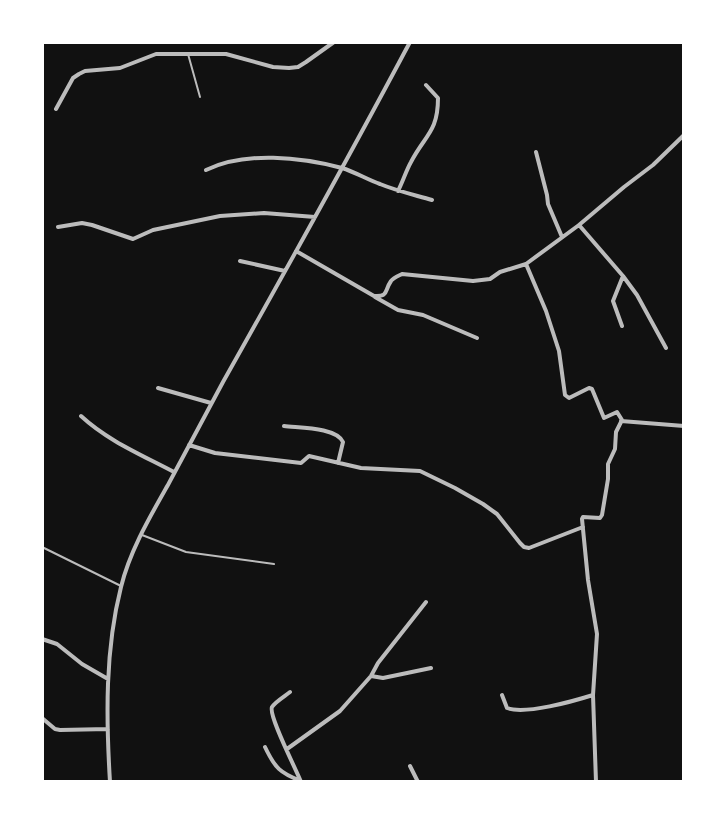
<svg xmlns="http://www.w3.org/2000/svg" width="726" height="824" viewBox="0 0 726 824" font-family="'Roboto Condensed',sans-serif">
<rect width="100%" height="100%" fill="#111"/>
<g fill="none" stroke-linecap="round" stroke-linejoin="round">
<path stroke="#bcbcbc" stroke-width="2" d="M 188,54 L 200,97
M 142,535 L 186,552 L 274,564
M 42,547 L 121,586"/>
<path stroke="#bcbcbc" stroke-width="4" d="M 56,109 L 73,78 L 79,74 L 85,71 L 120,68 L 156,54 L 226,54 L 273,67 L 289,68 L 298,67 L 306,62 L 334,42
M 536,152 L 547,195 L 548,204 L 562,237
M 206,170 C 245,151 301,157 342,168 C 355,172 368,180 380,184 C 397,191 415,195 432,200
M 398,191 C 403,181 406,171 411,162 C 425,135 438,132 438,98 L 426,85
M 579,225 L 623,276 L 637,295 L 666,348
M 58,227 L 82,223 L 92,225 L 133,239 L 153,230 L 220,216 L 264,213 L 315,217
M 296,251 L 374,296 C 389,297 384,291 391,281 C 393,278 398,276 402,274 L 473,281 L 490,279 L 500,272 L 526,264 L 579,225 L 624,187 L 653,165 L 684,135
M 240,261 L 285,271
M 526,264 L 546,311 L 559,351 L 565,395 L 569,398 L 589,388 L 592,389 L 604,418 L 617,412 L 622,420 L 616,432 L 615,449 L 608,464 L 608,479 L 602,515 L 600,518 L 583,517 L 582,519 L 588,580 L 597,634 L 593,695 L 596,782
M 375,297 L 398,310 L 423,315 L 477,338
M 622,326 L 613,301 L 623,276
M 158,388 L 211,403
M 81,416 C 108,441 142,455 174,472
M 621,421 L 684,426
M 284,426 C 299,428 336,427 343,442 L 338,463
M 189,445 L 215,453 L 301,463 L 309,456 L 361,468 L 420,471 L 455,488 L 483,504 L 497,514 L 520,543 L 524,547 L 529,548 L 583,527
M 42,639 L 57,644 L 82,664 L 108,679
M 371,676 L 383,678 L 431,668
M 290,692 C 285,696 275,702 272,707 C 268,715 297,771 301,782
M 502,695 L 507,708 C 525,715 574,701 593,695
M 42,718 L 55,729 L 60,730 L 108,729
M 265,747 C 275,768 280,773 301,781
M 287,749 L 340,711 L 371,676 L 378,663 L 426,602
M 410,766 L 418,782
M 110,782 C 106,717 105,650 121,587 C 130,550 151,515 169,483 C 187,449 205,416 223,382 C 286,270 349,157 410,42"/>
</g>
<rect width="726" height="824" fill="none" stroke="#ffffff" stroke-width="88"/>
</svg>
